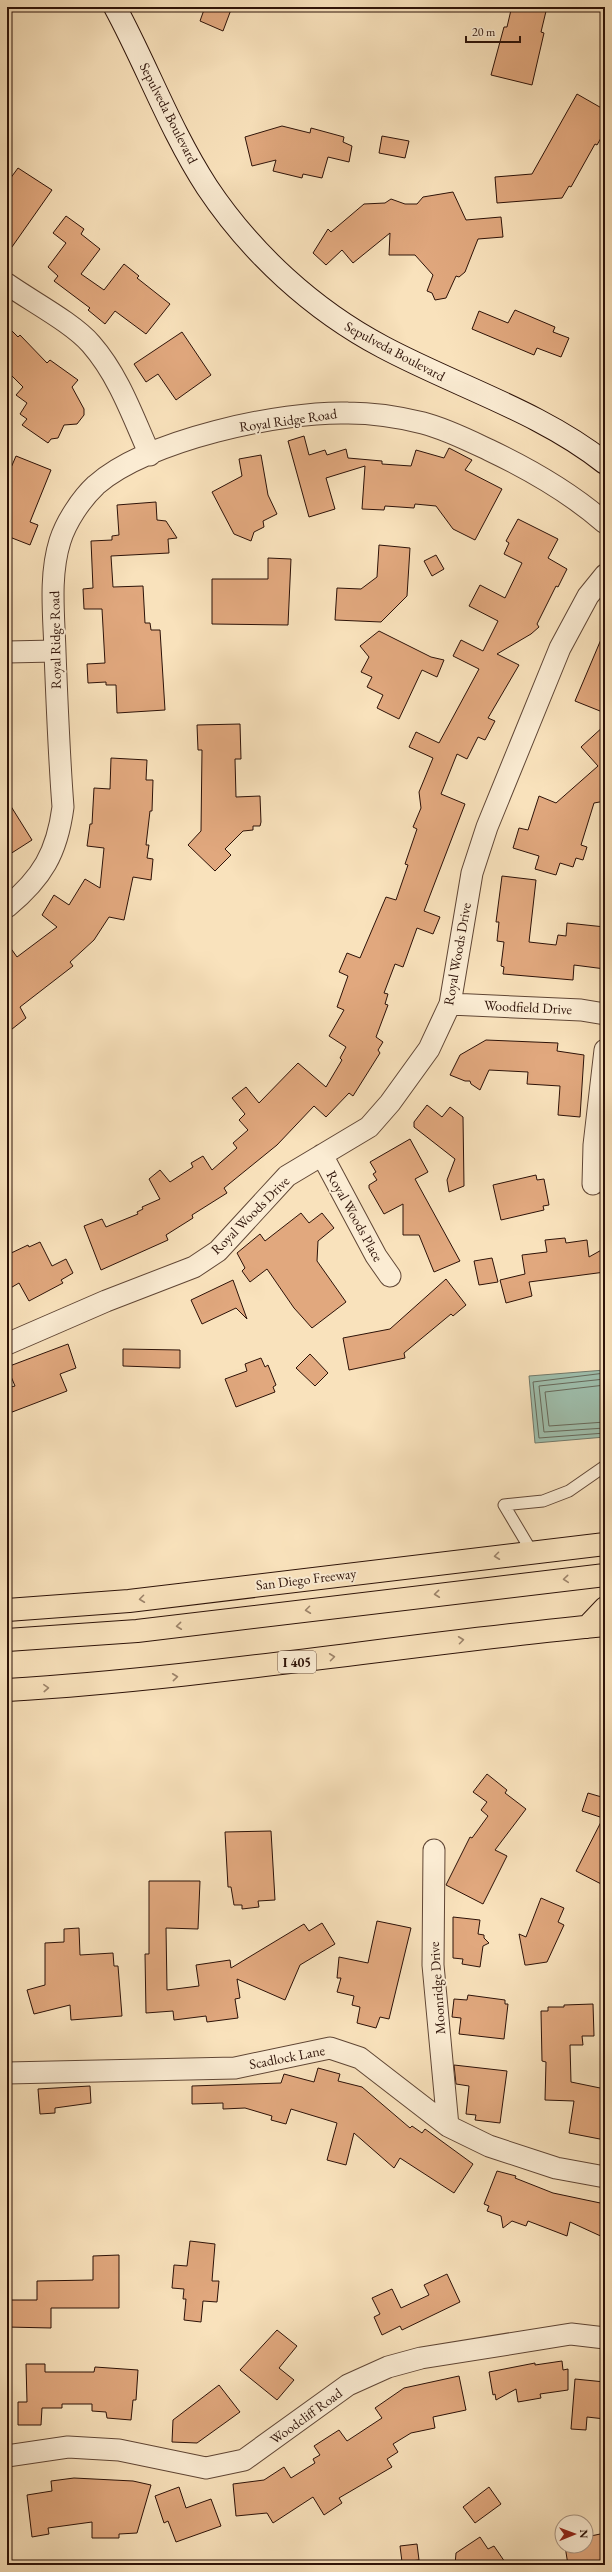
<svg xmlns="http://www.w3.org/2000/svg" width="612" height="2572" viewBox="0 0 612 2572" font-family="'EB Garamond',serif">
<rect width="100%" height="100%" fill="#f9e2bc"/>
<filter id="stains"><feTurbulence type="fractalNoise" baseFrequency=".005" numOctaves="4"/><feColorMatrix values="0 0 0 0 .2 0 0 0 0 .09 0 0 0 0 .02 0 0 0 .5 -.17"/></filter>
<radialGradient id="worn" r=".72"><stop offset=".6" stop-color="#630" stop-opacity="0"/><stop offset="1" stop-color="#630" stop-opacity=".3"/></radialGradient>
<path fill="#9ebeac" stroke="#71796a" d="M 605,1370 L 605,1437 L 535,1443 L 529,1376 Z"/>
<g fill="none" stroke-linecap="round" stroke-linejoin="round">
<path stroke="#66685a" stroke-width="1" d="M 605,1373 L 533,1382 L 539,1438 L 605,1433
M 605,1379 L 539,1386 L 544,1432 L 605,1428
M 605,1385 L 545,1392 L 549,1426 L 605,1422"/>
</g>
<path fill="#e1a87e" stroke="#2d1208" d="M 205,7 L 232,7 L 223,31 L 200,21 Z
M 515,7 L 547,7 L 541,32 L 544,33 L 532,85 L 491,75 L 504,27 L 507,27 L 511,10 L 514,10 Z
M 577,94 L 605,110 L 605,131 L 597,145 L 595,144 L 571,187 L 569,186 L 562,198 L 497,203 L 495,177 L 532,174 Z
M 282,126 L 310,133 L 311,128 L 344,137 L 343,142 L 352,146 L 349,162 L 328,157 L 322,178 L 303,174 L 302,178 L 273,171 L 276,160 L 252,166 L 245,137 Z
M 382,136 L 409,141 L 405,158 L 379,153 Z
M 18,168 L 52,190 L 7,254 L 7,183 Z
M 453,192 L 466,220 L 501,217 L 503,237 L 478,239 L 465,272 L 459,277 L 456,276 L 446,298 L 435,300 L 432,293 L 427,291 L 433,275 L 415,255 L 389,255 L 390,233 L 353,263 L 342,250 L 326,265 L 313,253 L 328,229 L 331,232 L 364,204 L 385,203 L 391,199 L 405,204 L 417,204 L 423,197 Z
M 66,216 L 84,229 L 81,234 L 100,249 L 81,274 L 104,290 L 124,264 L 139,276 L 137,278 L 170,304 L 146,334 L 115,311 L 105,324 L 88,310 L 90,308 L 54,281 L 58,276 L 48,267 L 66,243 L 53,233 Z
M 515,310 L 555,327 L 553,332 L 569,338 L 561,357 L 537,348 L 534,355 L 472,329 L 479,311 L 508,323 Z
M 7,326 L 18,337 L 20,335 L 47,363 L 50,360 L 78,380 L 72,387 L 84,409 L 84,415 L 77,424 L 64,425 L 58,438 L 51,439 L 48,443 L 22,425 L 27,419 L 20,414 L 27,403 L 16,395 L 23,387 L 7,371 Z
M 182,332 L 211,375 L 176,400 L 158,374 L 146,382 L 134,364 Z
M 304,436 L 309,455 L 325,450 L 327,455 L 346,449 L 348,458 L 382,461 L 382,464 L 411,466 L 416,450 L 444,458 L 449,448 L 472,460 L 465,470 L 502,489 L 475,540 L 453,529 L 436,506 L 415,504 L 414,508 L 385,506 L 384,510 L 362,509 L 365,466 L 326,478 L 335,509 L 309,517 L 288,441 Z
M 261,455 L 268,495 L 277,514 L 263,521 L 264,527 L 254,532 L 251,541 L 234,534 L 212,492 L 242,476 L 239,459 Z
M 16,456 L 51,470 L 30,522 L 38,525 L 30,545 L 7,536 L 7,477 Z
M 156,502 L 157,520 L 166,521 L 177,538 L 168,539 L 169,553 L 111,556 L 113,587 L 143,586 L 145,623 L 150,623 L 151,630 L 160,630 L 165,710 L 117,713 L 116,685 L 106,685 L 106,682 L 88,683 L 87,664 L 105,663 L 102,609 L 84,609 L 83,589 L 93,588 L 91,541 L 112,540 L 112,536 L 119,535 L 117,505 Z
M 518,519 L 558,539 L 548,558 L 567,569 L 558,587 L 556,586 L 537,624 L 539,627 L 531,634 L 497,654 L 519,665 L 488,718 L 495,721 L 485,740 L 478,737 L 467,759 L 457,754 L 441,794 L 465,804 L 424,911 L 440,917 L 433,934 L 417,928 L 403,967 L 395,964 L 384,993 L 388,994 L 385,1004 L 388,1005 L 376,1037 L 383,1042 L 378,1050 L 380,1053 L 353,1096 L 349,1093 L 326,1117 L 314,1106 L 277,1145 L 224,1188 L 227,1193 L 192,1215 L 193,1218 L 166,1235 L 168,1240 L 101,1270 L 84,1226 L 102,1219 L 106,1227 L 138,1214 L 137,1212 L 143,1209 L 142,1207 L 160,1199 L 149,1179 L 160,1170 L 170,1182 L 193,1167 L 191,1163 L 203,1156 L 212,1170 L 237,1148 L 233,1143 L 248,1130 L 239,1120 L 245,1114 L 232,1098 L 246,1087 L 259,1103 L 298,1063 L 326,1087 L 342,1060 L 340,1058 L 346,1047 L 329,1036 L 344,1010 L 337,1007 L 348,976 L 339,972 L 347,953 L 360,958 L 386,897 L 396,900 L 408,865 L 405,864 L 417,829 L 413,827 L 421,808 L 419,792 L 433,758 L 409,747 L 416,732 L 439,743 L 479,669 L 453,656 L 461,640 L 483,651 L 498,621 L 469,606 L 480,585 L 505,598 L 522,563 L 504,554 L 509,543 L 506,541 Z
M 379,545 L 410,548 L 407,596 L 381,622 L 335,620 L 337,588 L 361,589 L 377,577 Z
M 436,555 L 444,569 L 432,576 L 424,561 Z
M 268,558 L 291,559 L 288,625 L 212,624 L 212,579 L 268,579 Z
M 605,630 L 605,713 L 575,701 Z
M 379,631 L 431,657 L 444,660 L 437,677 L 422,670 L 399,719 L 377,708 L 383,695 L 367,687 L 372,677 L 361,672 L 369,657 L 360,646 Z
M 240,724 L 241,759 L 235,759 L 236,797 L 260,796 L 261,822 L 260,826 L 253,826 L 253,830 L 243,831 L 225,849 L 231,855 L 215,871 L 188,845 L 201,831 L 202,750 L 198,750 L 197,725 Z
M 605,725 L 605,801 L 594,803 L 581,845 L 587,847 L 583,860 L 576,858 L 573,867 L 560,863 L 556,875 L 535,869 L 539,856 L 513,848 L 519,828 L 528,830 L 539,796 L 556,803 L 598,766 L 581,747 Z
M 111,758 L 147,760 L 146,780 L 153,780 L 152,811 L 150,811 L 146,845 L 149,845 L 147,858 L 153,859 L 151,880 L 133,877 L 124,920 L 109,917 L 94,940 L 70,962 L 73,966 L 20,1007 L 26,1018 L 7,1033 L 7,943 L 17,957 L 57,927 L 42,915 L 54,895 L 69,905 L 85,879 L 100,888 L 104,848 L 87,846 L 90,824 L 92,824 L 94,788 L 110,789 Z
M 7,800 L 32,840 L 7,856 Z
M 502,876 L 536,880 L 529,942 L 556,945 L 558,935 L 566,936 L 567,923 L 605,927 L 605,969 L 574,965 L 573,980 L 503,974 L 504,967 L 501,966 L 504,942 L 497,941 L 499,922 L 496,922 Z
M 486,1040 L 558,1043 L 557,1051 L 584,1055 L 580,1117 L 558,1115 L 560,1086 L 527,1084 L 528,1072 L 489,1070 L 480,1090 L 471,1084 L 470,1081 L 465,1081 L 450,1075 L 460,1055 Z
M 427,1105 L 442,1117 L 450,1107 L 463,1117 L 464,1186 L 449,1192 L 447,1180 L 455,1159 L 414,1127 L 414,1122 Z
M 410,1139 L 428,1172 L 415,1179 L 460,1261 L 434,1272 L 419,1235 L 403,1235 L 403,1204 L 384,1214 L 369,1188 L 369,1185 L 377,1180 L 373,1174 L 376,1172 L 370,1162 Z
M 536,1175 L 537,1180 L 544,1179 L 549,1205 L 543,1206 L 544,1210 L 501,1220 L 493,1185 Z
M 301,1213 L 309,1223 L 322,1213 L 334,1228 L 318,1241 L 317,1261 L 346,1302 L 312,1328 L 294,1308 L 267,1269 L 250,1282 L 242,1271 L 245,1268 L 237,1253 L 260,1234 L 265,1241 Z
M 565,1238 L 566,1243 L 587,1240 L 589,1257 L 605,1248 L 605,1272 L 529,1282 L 532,1296 L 506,1303 L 500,1280 L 525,1274 L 522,1255 L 547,1252 L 545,1240 Z
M 40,1242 L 52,1266 L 66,1259 L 73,1273 L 61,1280 L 63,1283 L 29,1301 L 19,1283 L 7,1290 L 7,1255 L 28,1245 L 29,1247 Z
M 492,1258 L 498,1282 L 479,1285 L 474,1261 Z
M 446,1279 L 466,1305 L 453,1316 L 451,1314 L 404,1353 L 405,1358 L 349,1370 L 343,1338 L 390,1329 Z
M 233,1280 L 247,1319 L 236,1308 L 202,1324 L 191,1300 Z
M 68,1344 L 76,1368 L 60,1374 L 67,1391 L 7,1414 L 7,1388 L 15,1386 L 7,1367 Z
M 123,1349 L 180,1350 L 180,1368 L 123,1366 Z
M 310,1354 L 328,1373 L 315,1386 L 296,1368 Z
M 261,1358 L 265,1367 L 268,1365 L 276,1385 L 273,1387 L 275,1392 L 236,1407 L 225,1379 L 247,1371 L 245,1364 Z
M 487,1774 L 507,1790 L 505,1793 L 526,1809 L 495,1850 L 507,1856 L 483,1904 L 446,1885 L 470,1837 L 472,1838 L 488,1816 L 481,1810 L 487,1802 L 473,1792 Z
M 588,1793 L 605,1798 L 605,1886 L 576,1871 L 603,1818 L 582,1811 Z
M 271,1831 L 275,1900 L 258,1901 L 259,1907 L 242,1909 L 242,1905 L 234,1905 L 231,1887 L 228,1887 L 225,1832 Z
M 149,1881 L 200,1881 L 198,1929 L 166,1928 L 167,1990 L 199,1986 L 196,1965 L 230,1960 L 231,1968 L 304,1924 L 309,1931 L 322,1923 L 335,1944 L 300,1965 L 285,2000 L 237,1979 L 240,1998 L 235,1999 L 238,2018 L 207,2022 L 206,2016 L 174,2020 L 173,2011 L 146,2013 L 145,1954 L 149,1954 Z
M 541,1898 L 564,1908 L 558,1922 L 564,1925 L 547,1962 L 527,1965 L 525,1965 L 519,1934 L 526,1937 Z
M 453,1917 L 480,1920 L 478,1934 L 484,1935 L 484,1938 L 489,1943 L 483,1946 L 480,1967 L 462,1964 L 463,1959 L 453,1958 Z
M 377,1921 L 411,1928 L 389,2019 L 380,2017 L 376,2028 L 357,2023 L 360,2007 L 352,2005 L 354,1996 L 337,1992 L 341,1978 L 337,1978 L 339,1957 L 368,1963 Z
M 79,1928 L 80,1955 L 113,1953 L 114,1966 L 118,1966 L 122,2016 L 71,2020 L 70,2005 L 34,2014 L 27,1990 L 45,1985 L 45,1943 L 64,1942 L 64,1929 Z
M 468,1995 L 505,2000 L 505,2004 L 508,2004 L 504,2039 L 459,2034 L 461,2018 L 452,2017 L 454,1999 L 467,2000 Z
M 593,2004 L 594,2036 L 582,2036 L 583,2045 L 570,2045 L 571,2082 L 605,2089 L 605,2140 L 569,2133 L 574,2101 L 545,2100 L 546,2062 L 542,2061 L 541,2011 L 548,2011 L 548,2007 L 564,2007 L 564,2005 Z
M 454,2065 L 507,2071 L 500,2123 L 475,2120 L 476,2115 L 466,2114 L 469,2086 L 456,2084 Z
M 318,2068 L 340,2074 L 338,2081 L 362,2087 L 410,2128 L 412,2126 L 422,2133 L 425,2129 L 473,2164 L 454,2193 L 400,2158 L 394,2168 L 354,2133 L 346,2165 L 327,2160 L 337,2123 L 291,2109 L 286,2124 L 271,2120 L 272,2116 L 245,2108 L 223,2109 L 223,2103 L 192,2104 L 192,2086 L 281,2083 L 284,2074 L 314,2082 Z
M 90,2086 L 91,2103 L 55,2108 L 55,2113 L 40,2114 L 38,2089 Z
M 497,2171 L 516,2176 L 515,2178 L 553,2193 L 605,2204 L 605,2238 L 570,2222 L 567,2236 L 528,2221 L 526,2226 L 512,2221 L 503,2228 L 501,2216 L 487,2211 L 489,2206 L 484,2204 Z
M 190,2241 L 215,2244 L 212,2281 L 219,2281 L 217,2302 L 203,2301 L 201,2322 L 184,2320 L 186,2299 L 183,2299 L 184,2289 L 172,2288 L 174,2265 L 187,2266 Z
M 119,2255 L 119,2308 L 51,2308 L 51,2328 L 7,2327 L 7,2300 L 37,2300 L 37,2281 L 93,2280 L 93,2256 Z
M 447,2274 L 460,2302 L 402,2330 L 400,2326 L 382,2335 L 374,2317 L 380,2314 L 372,2298 L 392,2289 L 401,2308 L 429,2295 L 424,2285 Z
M 277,2330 L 297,2346 L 279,2368 L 294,2380 L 277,2400 L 240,2370 Z
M 562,2361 L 563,2370 L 568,2369 L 568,2390 L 540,2394 L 541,2398 L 518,2402 L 516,2389 L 496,2400 L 495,2394 L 493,2395 L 489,2372 L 535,2363 L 535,2365 Z
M 26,2364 L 45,2364 L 45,2372 L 94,2372 L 95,2367 L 138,2370 L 136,2400 L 133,2400 L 131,2420 L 107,2418 L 106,2412 L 92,2411 L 92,2404 L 62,2404 L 62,2408 L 42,2408 L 41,2425 L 18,2425 L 18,2402 L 27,2402 Z
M 459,2376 L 466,2410 L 433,2417 L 435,2428 L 411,2433 L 393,2444 L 398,2452 L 387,2459 L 392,2467 L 339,2498 L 342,2503 L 324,2515 L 313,2497 L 273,2523 L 267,2513 L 236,2516 L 233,2484 L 264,2480 L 284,2467 L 291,2478 L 315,2463 L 313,2459 L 320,2455 L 314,2446 L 339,2430 L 347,2441 L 382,2418 L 375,2408 L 404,2388 Z
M 575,2379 L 605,2382 L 605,2419 L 587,2417 L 586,2430 L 571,2429 Z
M 219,2385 L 240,2412 L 197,2443 L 172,2442 L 173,2420 Z
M 74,2478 L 133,2481 L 151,2485 L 137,2533 L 119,2534 L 119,2538 L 92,2538 L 92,2522 L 48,2528 L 49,2534 L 32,2537 L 27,2495 L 52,2491 L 51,2481 Z
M 179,2487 L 186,2508 L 211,2499 L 221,2526 L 176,2542 L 168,2521 L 164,2523 L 155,2496 Z
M 489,2487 L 501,2504 L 475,2523 L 463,2507 Z
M 605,2533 L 605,2565 L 568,2565 L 565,2546 L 586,2546 L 586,2537 Z
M 480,2537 L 488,2549 L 494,2546 L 507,2565 L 455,2565 L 456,2553 Z
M 417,2544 L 419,2560 L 402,2562 L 400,2546 Z"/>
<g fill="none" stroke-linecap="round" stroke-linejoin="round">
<g stroke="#604635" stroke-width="13">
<path id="service" d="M 532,1552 L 504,1505 L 543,1501 L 569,1491 L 605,1466"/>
</g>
<g stroke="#604635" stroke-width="23">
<path id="minor" d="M 7,284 C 31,301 73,323 91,344 C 119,376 133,417 150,455
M 7,652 L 55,651
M 7,907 C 42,878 57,853 63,807 C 59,756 57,704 55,652 C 54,616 49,576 60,541 C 66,522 81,499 96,485 C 147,440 281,411 348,413 C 373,413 399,417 423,423 C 446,429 468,440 489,450 C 531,470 570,492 605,523
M 450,1004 L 581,1010 L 605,1014
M 322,1155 L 376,1256 L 390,1276
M 593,1184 L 594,1145 L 605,1050
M 7,1344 L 106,1301 L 194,1267 L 218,1251 L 287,1176 L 369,1127 L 390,1103 L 429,1049 L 450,1004 L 472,873 L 487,827 L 560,648 L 588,596 L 605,575
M 434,1850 L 433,1965 L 448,2126
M 7,2073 L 235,2068 L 330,2048 L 360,2058 L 448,2126 L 489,2146 L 556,2168 L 605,2177
M 7,2456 L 68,2447 L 119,2450 L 206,2468 L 244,2460 L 348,2385 L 388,2367 L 421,2358 L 571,2334 L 605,2338"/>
</g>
<g stroke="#2d1208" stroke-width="24">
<path id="secondary" d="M 115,7 C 147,66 170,130 207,187 C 251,253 313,310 383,347 C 456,386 541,412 605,463"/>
</g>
<g stroke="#2d1208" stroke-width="24">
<path id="motorway" d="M 7,1610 L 129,1601 L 605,1544
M 587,1627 L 605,1608
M 7,1640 L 137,1631 L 605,1575
M 7,1690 C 207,1678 405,1644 605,1625"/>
</g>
<use href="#service" stroke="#fbecd3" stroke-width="11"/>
<use href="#minor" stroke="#fbecd3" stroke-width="21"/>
<use href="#secondary" stroke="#fbecd3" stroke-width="22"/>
<use href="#motorway" stroke="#f9e2bc" stroke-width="22"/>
</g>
<defs><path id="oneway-chevron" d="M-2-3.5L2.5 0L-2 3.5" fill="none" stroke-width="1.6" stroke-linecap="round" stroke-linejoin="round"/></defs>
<g stroke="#9d846b">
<use href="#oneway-chevron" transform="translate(497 1556) rotate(173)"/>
<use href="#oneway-chevron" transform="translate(566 1579) rotate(175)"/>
<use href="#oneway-chevron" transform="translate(437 1594) rotate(174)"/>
<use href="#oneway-chevron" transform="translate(142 1599) rotate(173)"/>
<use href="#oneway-chevron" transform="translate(308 1610) rotate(173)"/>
<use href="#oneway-chevron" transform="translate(179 1626) rotate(174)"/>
<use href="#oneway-chevron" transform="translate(461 1640) rotate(-7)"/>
<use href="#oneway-chevron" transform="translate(332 1657) rotate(-7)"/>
<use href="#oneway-chevron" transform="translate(175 1677) rotate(-6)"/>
<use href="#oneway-chevron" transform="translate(46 1688) rotate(-3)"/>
</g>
<g text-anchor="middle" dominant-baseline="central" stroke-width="4" stroke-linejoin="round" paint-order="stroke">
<rect fill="#fbecd3" stroke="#6b5345" stroke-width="1" x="278" y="1651" width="38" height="22" rx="3"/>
<g font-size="13" font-weight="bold" fill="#2d1208">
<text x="297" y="1662">I 405</text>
</g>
<g font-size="14" fill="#2d1208" stroke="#fbecd3">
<text transform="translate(169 113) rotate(63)">Sepulveda Boulevard</text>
<text transform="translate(395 351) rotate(28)">Sepulveda Boulevard</text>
<text transform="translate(288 420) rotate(-8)">Royal Ridge Road</text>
<text transform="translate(55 640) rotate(-91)">Royal Ridge Road</text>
<text transform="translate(457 954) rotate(-80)">Royal Woods Drive</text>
<text transform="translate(528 1007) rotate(3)">Woodfield Drive</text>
<text transform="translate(250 1215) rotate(-45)">Royal Woods Drive</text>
<text transform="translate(355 1216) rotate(61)">Royal Woods Place</text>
<text transform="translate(306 1579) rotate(-7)">San Diego Freeway</text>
<text transform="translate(437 1988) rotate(-94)">Moonridge Drive</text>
<text transform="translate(287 2057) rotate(-11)">Scadlock Lane</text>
<text transform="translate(306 2416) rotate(-36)">Woodcliff Road</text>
</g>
</g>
<rect width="612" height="2572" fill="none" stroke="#f9e2bc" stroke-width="24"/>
<rect x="8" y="8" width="596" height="2556" fill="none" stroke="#2d1208" stroke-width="2"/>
<rect x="12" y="12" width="588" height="2548" fill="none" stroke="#2d1208"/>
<g transform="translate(574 2534) rotate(89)"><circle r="19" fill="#fbecd3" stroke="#a99582"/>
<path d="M0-3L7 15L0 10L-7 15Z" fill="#8f2418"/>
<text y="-6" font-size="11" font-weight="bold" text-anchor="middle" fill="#2d1208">N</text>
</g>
<path d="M466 36v6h54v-6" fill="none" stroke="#2d1208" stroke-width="2"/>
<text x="472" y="36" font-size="12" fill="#2d1208" stroke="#fbecd3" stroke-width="3" paint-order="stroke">20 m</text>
<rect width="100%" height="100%" filter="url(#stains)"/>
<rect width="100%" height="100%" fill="url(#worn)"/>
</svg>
